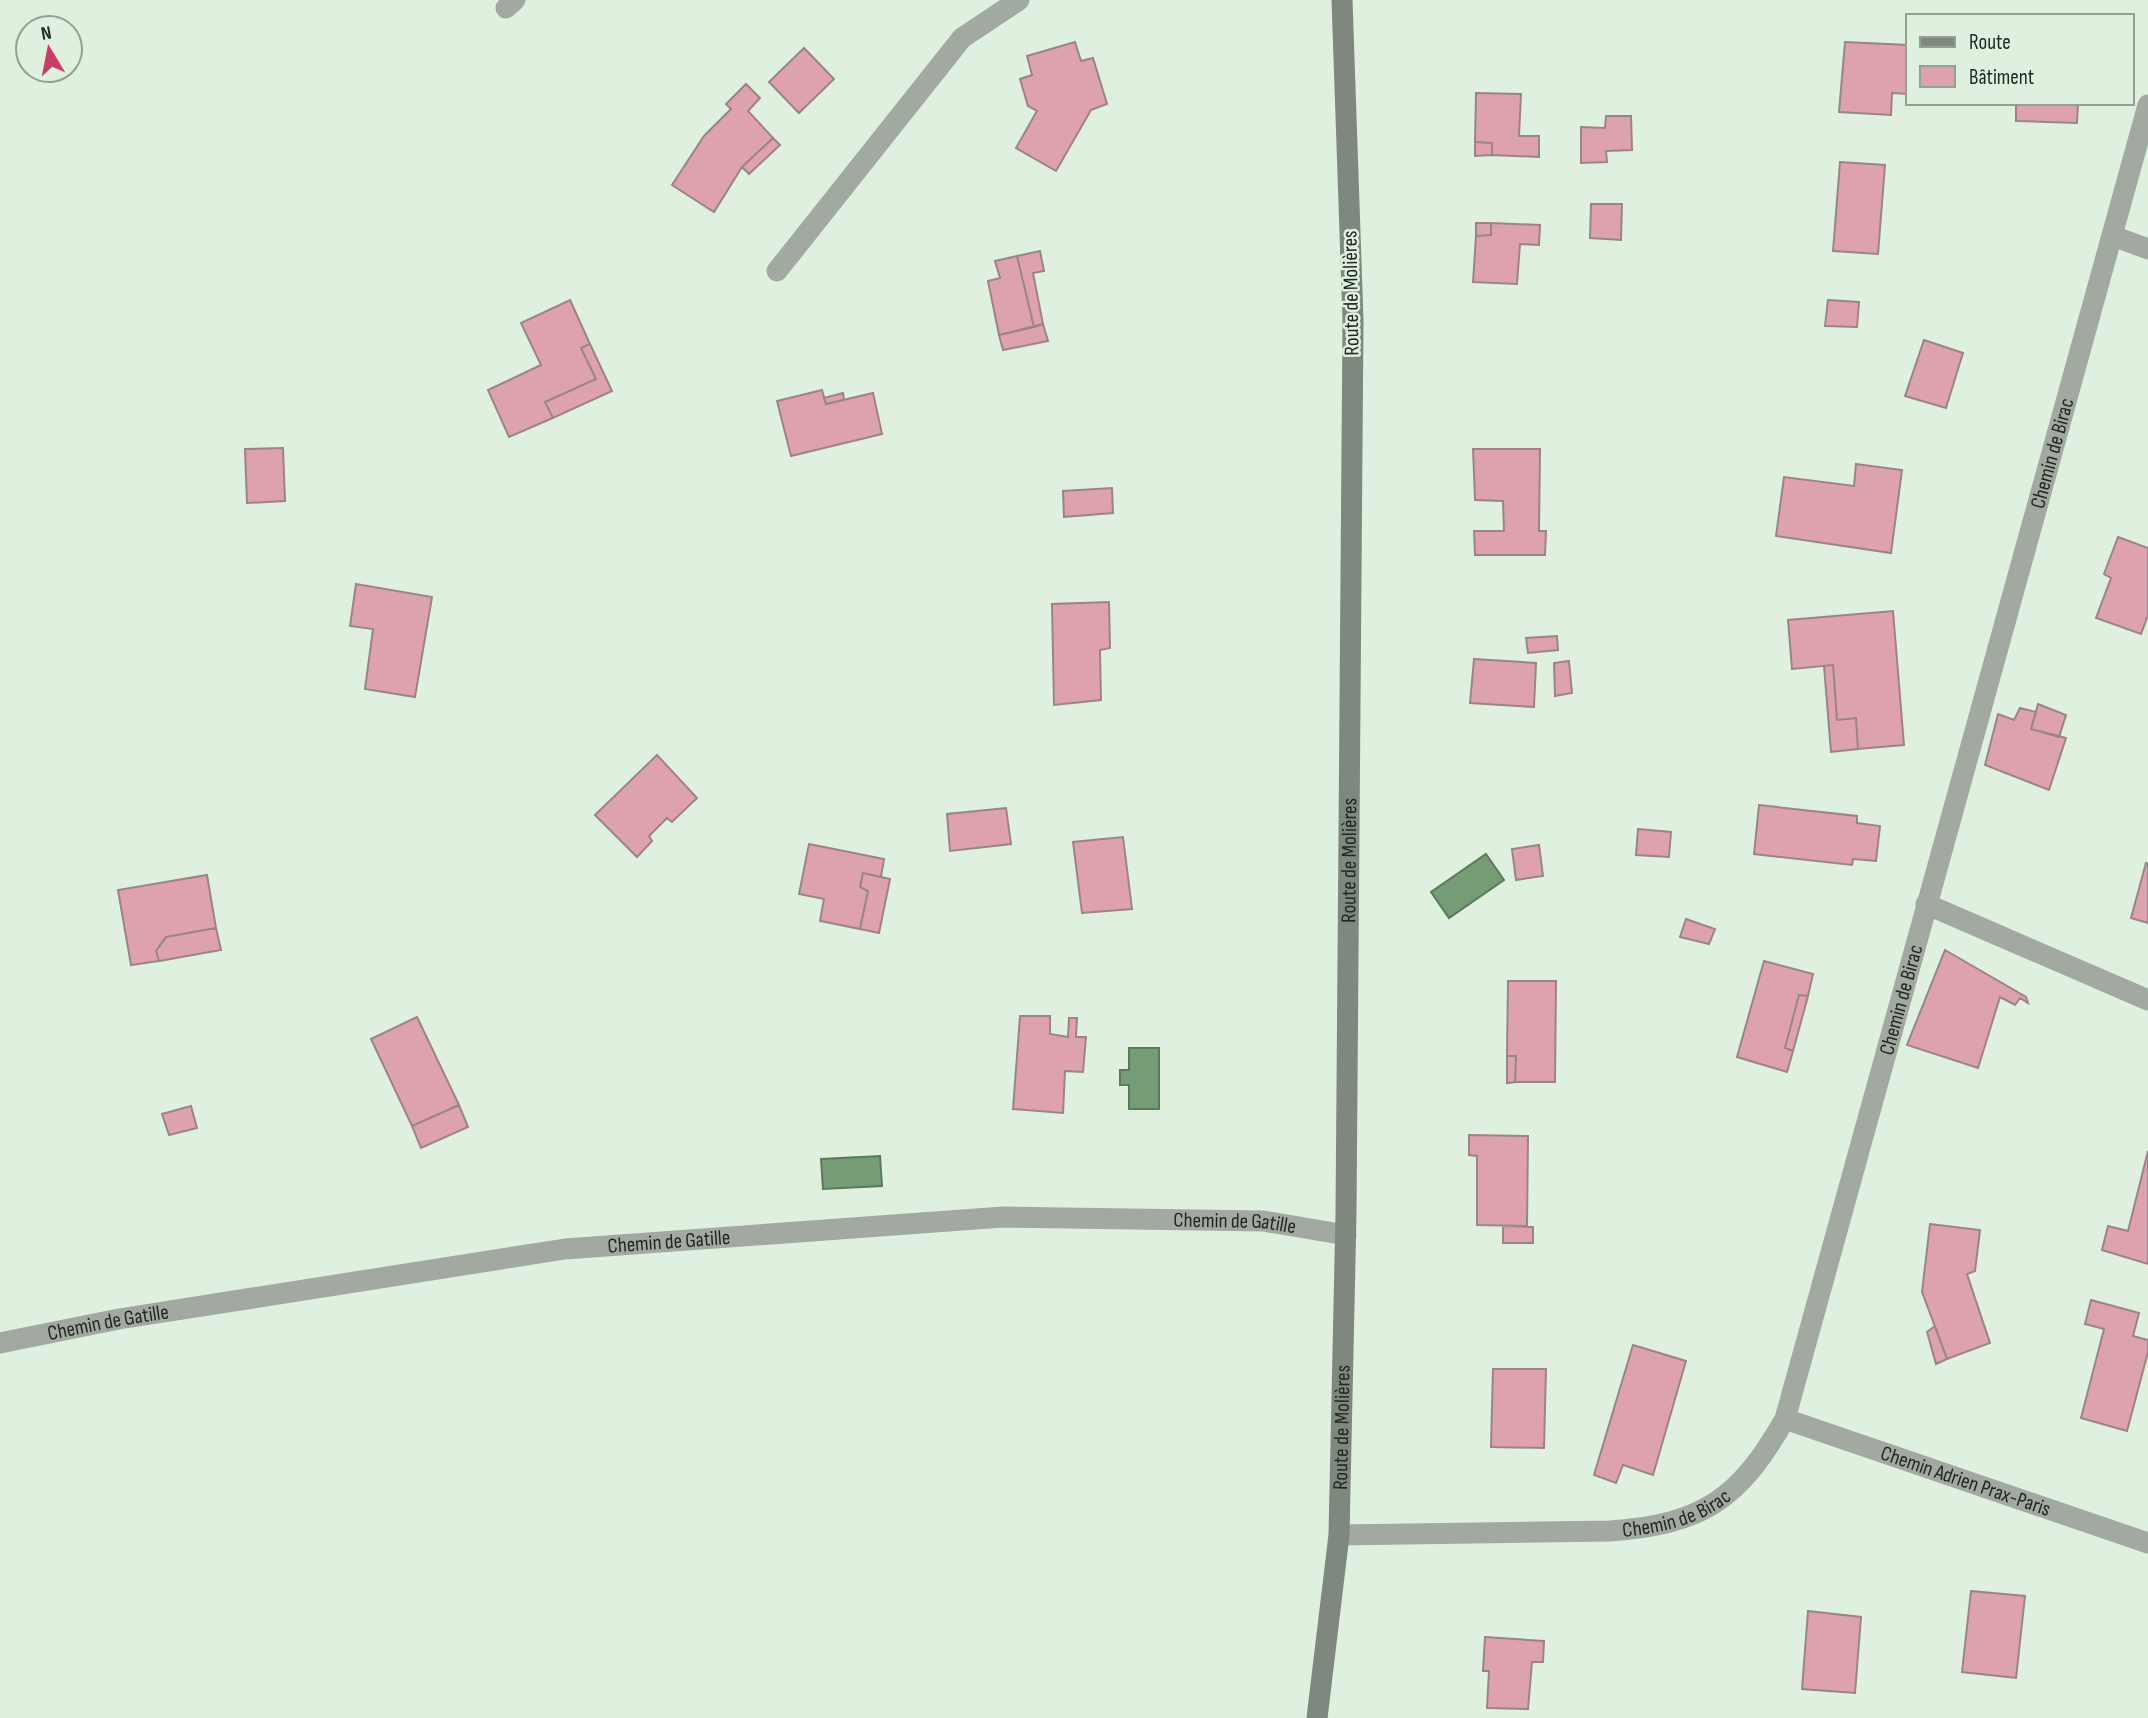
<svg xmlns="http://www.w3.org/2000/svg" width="2148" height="1718" viewBox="0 0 2148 1718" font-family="'Sofia Sans Condensed',sans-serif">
<rect width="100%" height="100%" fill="#e0f0df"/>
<path fill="#769c75" stroke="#5c795c" stroke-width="2" d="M 1486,854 L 1504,880 L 1449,918 L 1431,892 Z
M 1129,1048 L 1159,1048 L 1159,1109 L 1129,1109 L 1129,1085 L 1120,1085 L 1120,1070 L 1129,1070 Z
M 880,1156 L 882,1186 L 823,1189 L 821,1159 Z"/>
<path fill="#dda2ad" stroke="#9b8488" stroke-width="2" d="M 1075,42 L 1081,61 L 1093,58 L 1107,104 L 1091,110 L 1056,171 L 1016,148 L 1037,111 L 1028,106 L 1020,79 L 1032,75 L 1027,56 Z
M 1845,42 L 1908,45 L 1908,94 L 1892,93 L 1891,115 L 1839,112 Z
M 804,48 L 834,79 L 799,113 L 769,82 Z
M 746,84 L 760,98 L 748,111 L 773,138 L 742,167 L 714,212 L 672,185 L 704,136 L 731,109 L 726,104 Z
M 1476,93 L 1521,94 L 1519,136 L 1539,136 L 1539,157 L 1492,155 L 1492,143 L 1475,142 Z
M 2016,103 L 2078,103 L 2077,123 L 2016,121 Z
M 1606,116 L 1631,116 L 1632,150 L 1606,151 L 1607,162 L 1581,163 L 1581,127 L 1605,128 Z
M 773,138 L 780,145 L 749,174 L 742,167 Z
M 1475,142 L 1492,143 L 1492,155 L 1475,156 Z
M 1840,162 L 1885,165 L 1878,254 L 1833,251 Z
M 1591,204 L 1622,204 L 1621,240 L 1590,238 Z
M 1476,223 L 1491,223 L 1491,235 L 1476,236 Z
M 1491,223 L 1540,225 L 1539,245 L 1520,244 L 1517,284 L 1473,282 L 1476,236 L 1491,235 Z
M 1040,251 L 1044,271 L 1033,273 L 1043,324 L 1034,327 L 1017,256 Z
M 1017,256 L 1034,327 L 999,335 L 988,281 L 1000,278 L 995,261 Z
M 570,300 L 590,344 L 581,348 L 596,379 L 545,402 L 553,418 L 509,437 L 488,390 L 541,365 L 521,323 Z
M 1828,300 L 1859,302 L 1857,327 L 1825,326 Z
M 1043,324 L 1048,341 L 1003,350 L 999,335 Z
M 1924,340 L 1963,353 L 1946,408 L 1905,396 Z
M 590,344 L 612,391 L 553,418 L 545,402 L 596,379 L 581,348 Z
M 822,390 L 826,404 L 873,393 L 882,434 L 791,456 L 777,401 Z
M 843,393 L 844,400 L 826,404 L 824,398 Z
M 283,448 L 285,501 L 247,503 L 245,449 Z
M 1473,449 L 1540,449 L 1539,531 L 1546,531 L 1545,555 L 1475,555 L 1474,531 L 1504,531 L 1503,501 L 1475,500 Z
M 1856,464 L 1902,470 L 1891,553 L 1776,536 L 1784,477 L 1854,486 Z
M 1112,488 L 1113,513 L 1064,517 L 1063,491 Z
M 2118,537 L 2148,548 L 2148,615 L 2141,634 L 2096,618 L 2111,578 L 2104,574 Z
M 356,584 L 432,597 L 415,697 L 365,689 L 373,629 L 350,626 Z
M 1109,602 L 1110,648 L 1100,650 L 1101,700 L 1054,705 L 1052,604 Z
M 1893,611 L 1904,745 L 1858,749 L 1856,718 L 1837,720 L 1833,665 L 1792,669 L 1788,620 Z
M 1557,636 L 1558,650 L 1528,653 L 1526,638 Z
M 1474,659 L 1536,663 L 1534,707 L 1470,703 Z
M 1569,661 L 1572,693 L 1555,696 L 1554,663 Z
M 1833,665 L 1837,720 L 1856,718 L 1858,749 L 1831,752 L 1824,666 Z
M 2038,704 L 2066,715 L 2059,737 L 2031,729 Z
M 2020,708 L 2036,712 L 2031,729 L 2066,738 L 2049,790 L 1985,765 L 1998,714 L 2014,720 Z
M 657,755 L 697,798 L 672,822 L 667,818 L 649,836 L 652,841 L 637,857 L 595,815 Z
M 1759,805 L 1857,816 L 1857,823 L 1880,826 L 1876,861 L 1853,859 L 1852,865 L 1754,854 Z
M 1006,808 L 1011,844 L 950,851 L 947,814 Z
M 1638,829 L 1671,832 L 1669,857 L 1636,855 Z
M 1123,837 L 1132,909 L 1082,913 L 1073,842 Z
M 809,844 L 884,859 L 881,877 L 863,873 L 860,887 L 868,891 L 860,929 L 820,921 L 824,899 L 799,894 Z
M 1539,845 L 1543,876 L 1516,880 L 1512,849 Z
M 2146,863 L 2148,864 L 2148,923 L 2131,918 Z
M 863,873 L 890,879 L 879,933 L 860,929 L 868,891 L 860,887 Z
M 207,875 L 216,928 L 166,937 L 156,951 L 159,961 L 131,965 L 118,890 Z
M 1686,919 L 1715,929 L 1709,944 L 1680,937 Z
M 216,928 L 221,950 L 159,961 L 156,951 L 166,937 Z
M 1945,950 L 2026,997 L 2028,1003 L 2020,998 L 2015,1005 L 2000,997 L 1978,1068 L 1907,1045 Z
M 1764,961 L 1813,974 L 1808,996 L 1799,995 L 1785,1048 L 1793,1051 L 1787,1072 L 1737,1057 Z
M 1508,981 L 1556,981 L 1555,1082 L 1515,1082 L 1516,1056 L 1507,1056 Z
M 1799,995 L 1808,996 L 1793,1051 L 1785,1048 Z
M 1020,1016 L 1050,1016 L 1050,1034 L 1068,1037 L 1069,1018 L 1077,1018 L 1076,1037 L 1086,1037 L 1083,1072 L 1065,1071 L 1063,1113 L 1013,1109 Z
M 417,1017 L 459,1105 L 412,1126 L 371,1039 Z
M 1507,1056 L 1516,1056 L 1515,1082 L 1507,1083 Z
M 459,1105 L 468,1127 L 421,1148 L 412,1126 Z
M 191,1106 L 197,1128 L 169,1135 L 162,1114 Z
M 1469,1135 L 1528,1136 L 1527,1226 L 1477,1225 L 1477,1156 L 1469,1155 Z
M 2148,1151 L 2148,1264 L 2102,1250 L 2108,1226 L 2128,1231 Z
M 1930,1224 L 1980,1230 L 1975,1271 L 1967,1274 L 1990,1343 L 1947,1359 L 1922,1292 Z
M 1503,1226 L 1533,1227 L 1533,1243 L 1503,1243 Z
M 2091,1300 L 2139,1313 L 2133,1336 L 2148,1340 L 2148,1352 L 2127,1431 L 2081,1418 L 2104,1329 L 2085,1324 Z
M 1935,1326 L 1947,1359 L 1936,1364 L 1927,1332 Z
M 1633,1345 L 1686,1361 L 1653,1475 L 1623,1465 L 1616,1483 L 1594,1475 Z
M 1493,1369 L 1546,1369 L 1544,1448 L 1491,1447 Z
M 1971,1591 L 2025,1596 L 2016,1678 L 1962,1672 Z
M 1808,1611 L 1861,1617 L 1855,1693 L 1802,1689 Z
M 1485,1637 L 1544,1641 L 1543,1662 L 1532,1662 L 1528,1709 L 1487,1708 L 1489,1671 L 1483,1671 Z"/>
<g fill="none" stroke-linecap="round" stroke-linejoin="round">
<path stroke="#a2a9a1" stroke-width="21" d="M 506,8 L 515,0
M 2113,236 L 2148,249
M 777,271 L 962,38 L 1019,0
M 1926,904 L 2148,1000"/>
<g stroke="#a2a9a1" stroke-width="21">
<path id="s1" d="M 0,1343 L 119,1319 L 565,1249 L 1003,1217 L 1263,1221 L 1346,1235"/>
<path id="s2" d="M 1785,1419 L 2148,1543"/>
<path id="s3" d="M 1339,1535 L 1610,1531 C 1704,1524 1739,1499 1785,1419 L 2148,105"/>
</g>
<path stroke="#7f887e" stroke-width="21" id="s4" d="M 1317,1718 L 1339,1535 L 1346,1214 L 1353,320 L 1342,0"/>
</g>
<g text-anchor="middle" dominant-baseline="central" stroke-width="5" stroke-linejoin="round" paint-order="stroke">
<g font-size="21" fill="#212721" stroke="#e0f0df">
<text transform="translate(1351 293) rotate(-91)">Route de Molières</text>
<text stroke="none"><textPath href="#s3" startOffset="1493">Chemin de Birac</textPath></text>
<text stroke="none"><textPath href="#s4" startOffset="859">Route de Molières</textPath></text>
<text stroke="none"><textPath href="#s3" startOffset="926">Chemin de Birac</textPath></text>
<text stroke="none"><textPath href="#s1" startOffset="1244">Chemin de Gatille</textPath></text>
<text stroke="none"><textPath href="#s1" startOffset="677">Chemin de Gatille</textPath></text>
<text stroke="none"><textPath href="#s1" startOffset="110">Chemin de Gatille</textPath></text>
<text stroke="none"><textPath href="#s4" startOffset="292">Route de Molières</textPath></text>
<text stroke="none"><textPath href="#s2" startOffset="191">Chemin Adrien Prax-Paris</textPath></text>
<text stroke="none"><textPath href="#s3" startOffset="340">Chemin de Birac</textPath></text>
</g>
</g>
<rect x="1906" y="14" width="228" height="91" fill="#e0f0df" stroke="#94a093" stroke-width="2"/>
<rect x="1920" y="37" width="35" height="10" fill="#7f887e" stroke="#94a093" stroke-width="2"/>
<text x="1969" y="49" font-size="21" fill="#212721">Route</text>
<rect x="1920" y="66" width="35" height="21" fill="#dda2ad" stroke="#94a093" stroke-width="2"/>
<text x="1969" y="84" font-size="21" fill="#212721">Bâtiment</text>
<g transform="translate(49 49) rotate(350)"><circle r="33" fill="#e0f0df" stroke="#94a093" stroke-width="2"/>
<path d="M0-5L12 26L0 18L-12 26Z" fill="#ca3d69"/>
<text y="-10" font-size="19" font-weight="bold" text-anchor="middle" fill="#212721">N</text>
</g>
</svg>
